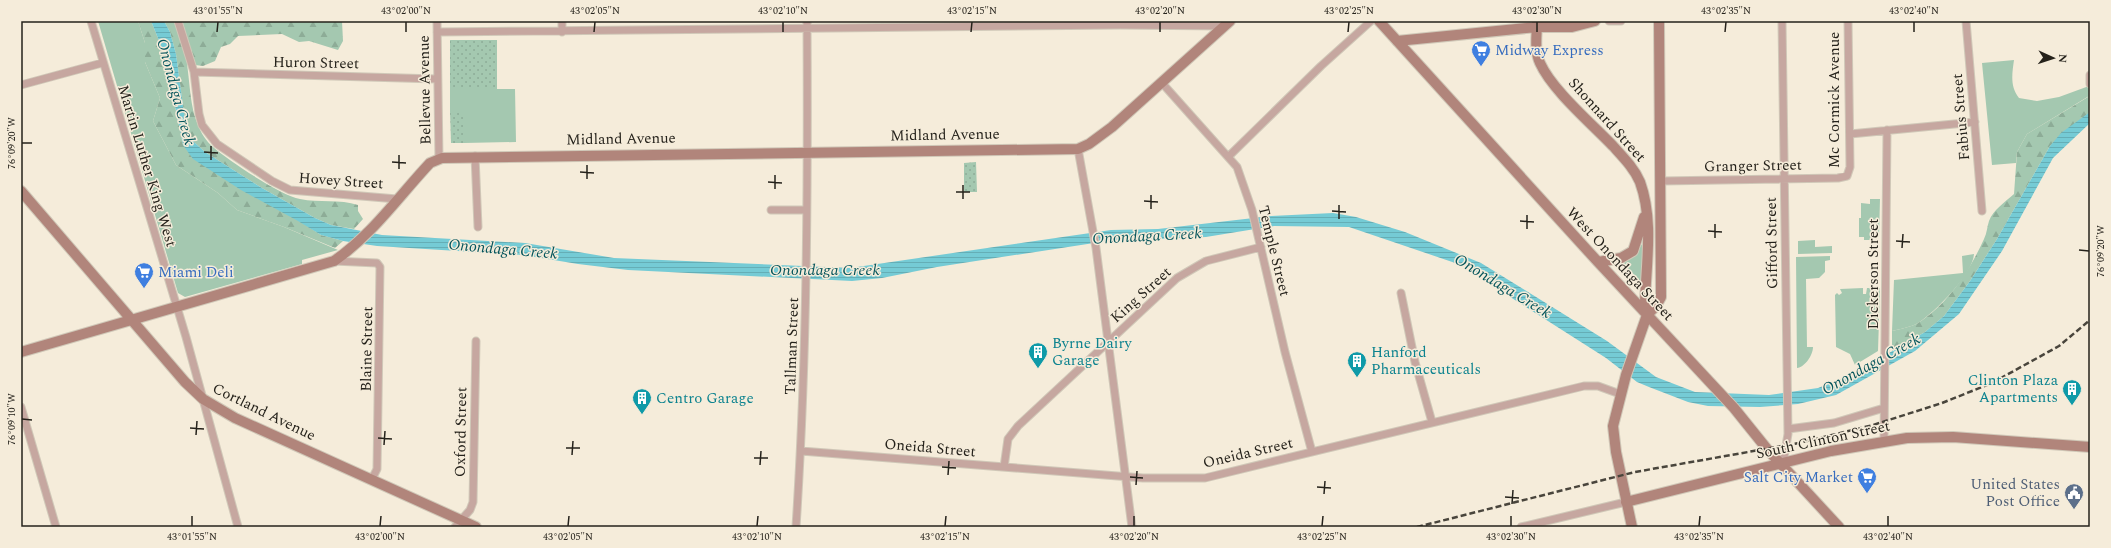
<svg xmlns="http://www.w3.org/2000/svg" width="2111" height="548" viewBox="0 0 2111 548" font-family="Spectral,serif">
<defs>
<pattern id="forest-firs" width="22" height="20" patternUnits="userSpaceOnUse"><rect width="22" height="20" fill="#a4c8b0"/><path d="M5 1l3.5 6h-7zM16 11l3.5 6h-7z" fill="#8dac97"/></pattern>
<pattern id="park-dots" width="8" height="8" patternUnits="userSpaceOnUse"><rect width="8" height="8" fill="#a4c8b0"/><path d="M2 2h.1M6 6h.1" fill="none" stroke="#8dac97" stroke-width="1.8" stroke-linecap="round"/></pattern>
<pattern id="water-rules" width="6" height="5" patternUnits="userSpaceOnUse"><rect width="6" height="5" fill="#75cbd5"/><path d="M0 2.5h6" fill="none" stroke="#65aeb6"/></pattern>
</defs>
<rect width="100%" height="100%" fill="#f5ecda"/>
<path fill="#a4c8b0" d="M 98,21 L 138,21 L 145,43 L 145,62 L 160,98 L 153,121 L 176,165 L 218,193 L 237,210 L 284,227 L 338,250 L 302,260 L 302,264 L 185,297 L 178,293 Z
M 2014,60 C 2012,74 2010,87 2019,98 L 2037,101 L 2059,97 L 2089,86 L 2089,96 L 2027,134 L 2017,152 L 2016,163 L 1992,165 L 1982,63 Z
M 450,89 L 515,89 L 516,142 L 464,143 L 464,112 L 450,112 Z
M 1870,199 L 1880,199 L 1879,237 L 1874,237 L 1874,240 L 1864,240 L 1864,237 L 1859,237 L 1859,218 L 1861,218 L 1861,203 L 1870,204 Z
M 1815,240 L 1815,247 L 1832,246 L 1832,253 L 1798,254 L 1798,241 Z
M 1642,244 L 1643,251 L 1643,284 L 1622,262 L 1635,255 Z
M 1974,254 C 1973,274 1935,312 1918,323 C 1911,327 1900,329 1892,331 L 1894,280 L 1963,273 L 1962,256 Z
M 1830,256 L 1830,260 L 1825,261 L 1825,272 L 1819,278 L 1806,279 L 1807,347 L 1813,347 C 1813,355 1805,367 1797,368 L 1796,257 Z
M 1863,288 L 1863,294 L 1866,294 L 1867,288 L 1880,288 L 1878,351 L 1855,365 L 1850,354 L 1836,347 L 1835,295 L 1837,293 L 1839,295 L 1842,293 L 1840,289 Z"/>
<path fill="url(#forest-firs)" d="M 138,21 L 151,21 L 164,53 L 183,145 L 321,235 L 343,241 L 335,248 L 284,227 L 237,210 L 218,193 L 176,165 L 153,121 L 160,98 L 145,62 L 145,43 Z
M 164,21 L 342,21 L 343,41 L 338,50 L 309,41 L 299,42 L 282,34 L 238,36 L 230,44 L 221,47 L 215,61 L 203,66 L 187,64 C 190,84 190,107 198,125 C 201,133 206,141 213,147 C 229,161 280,195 300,199 C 319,203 340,199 358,205 L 358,211 L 363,219 L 354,229 L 331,225 L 315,218 L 262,188 L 205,152 L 194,142 L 186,128 L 176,54 L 170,32 Z
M 2089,86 L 2090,112 L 2050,146 L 1997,239 L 1970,281 L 1944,316 L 1925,332 L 1892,351 L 1892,331 C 1900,329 1911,327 1918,323 C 1948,304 1970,270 1984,239 C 1987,233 1987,227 1989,221 C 1993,210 2005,202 2014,194 L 2017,152 L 2027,134 L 2088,97 Z"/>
<path fill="url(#park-dots)" d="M 450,40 L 497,40 L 497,89 L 450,89 Z
M 450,112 L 464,112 L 464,143 L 451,143 Z
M 976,162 L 977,192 L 964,192 L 964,163 Z"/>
<path fill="url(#water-rules)" d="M 151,21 L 164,21 L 170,32 L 176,54 L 186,128 L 194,142 L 205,152 L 262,188 L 315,218 L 331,225 L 382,235 L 525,243 L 614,258 L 850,268 L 1111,230 L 1158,229 L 1271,216 L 1333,213 L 1356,217 L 1405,232 L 1481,263 L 1607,341 L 1656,377 L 1695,392 L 1769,395 L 1818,388 L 1853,374 L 1925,332 L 1944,316 L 1970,281 L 1997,239 L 2050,146 L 2061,133 L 2090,112 L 2090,123 L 2053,158 L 2002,251 L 1959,314 L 1915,351 L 1836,395 L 1798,404 L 1760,407 L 1708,406 L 1688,402 L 1649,387 L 1637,382 L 1606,358 L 1496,288 L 1470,268 L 1349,227 L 1274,226 L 1206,237 L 1107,241 L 937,267 L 882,278 L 852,281 L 628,270 L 578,264 L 523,255 L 377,246 L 343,241 L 321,235 L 298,221 L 241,190 L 193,159 L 183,145 L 164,53 Z"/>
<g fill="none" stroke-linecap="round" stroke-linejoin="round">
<g stroke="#d0c8b8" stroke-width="9">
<path id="street" d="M 91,21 L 186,337 L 238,527
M 178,21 L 194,72 L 199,114 L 202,125 L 217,144 L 272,181 L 290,190 L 397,199
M 437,21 L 439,159
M 1609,21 L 1621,21
M 1782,21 L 1788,434 L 1783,463
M 1966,21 L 1982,211
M 437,32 L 1120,25 L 1225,26
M 562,32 L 562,21
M 194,72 L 437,79
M 1162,83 L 1237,167 L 1252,210 L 1285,352 L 1312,452
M 2090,84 L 2090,75
M 21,85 L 102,63
M 1850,134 L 1975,122
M 1078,149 L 1096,248 L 1132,527
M 475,156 L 478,227
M 1229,156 L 1321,66 L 1371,21
M 1662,181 L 1838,178 L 1847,176 L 1850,167 L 1848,21
M 771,210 L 806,210
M 334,261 L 377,263 L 380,267 L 377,469 L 372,479
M 1401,293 L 1415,362 L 1432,422
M 21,407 L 56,527
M 1788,429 L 1834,423 L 1884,408
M 1884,442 L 1887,130
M 801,451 L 1143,478 L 1205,478 L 1584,386 L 1598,386 L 1620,394
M 1004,467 L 1008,439 L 1018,426 L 1177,278 L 1206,261 L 1261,247
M 455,527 L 470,510 L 473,502 L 476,341
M 796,527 C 807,358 808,190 807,21
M 1521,527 L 1626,502"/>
</g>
<g stroke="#d0c8b8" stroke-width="12">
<path id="secondary" d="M 1379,21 L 1598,262 L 1734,408 L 1767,449 L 1839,527
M 1537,21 C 1537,35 1534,50 1540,63 C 1552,90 1592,124 1613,146 C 1623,157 1634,168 1640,182 C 1654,221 1646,264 1645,303 L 1647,315
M 1397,41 L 1537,27 L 1572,27 L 1595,21
M 21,191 L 185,382 L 203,399 L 235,418 L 476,527
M 1598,262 L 1621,258 L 1633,251 L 1644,217
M 21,352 L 334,261 C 372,235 399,196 430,163 L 442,158 L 1078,149 L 1089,144 L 1112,127 L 1230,21
M 1626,502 L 1831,451 L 1907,438 L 1953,437 L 2090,447
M 1632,527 L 1616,452 L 1613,426 L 1626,375 L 1647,315 L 1656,306 L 1661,297 L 1659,21"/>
</g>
<use href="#street" stroke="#c6a7a0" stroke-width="7"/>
<use href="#secondary" stroke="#b1857b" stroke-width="10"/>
<path stroke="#49453c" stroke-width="2.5" stroke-dasharray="6 3" stroke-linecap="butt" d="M 1417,527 L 1635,472 L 1799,443 L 1873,425 L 1942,403 L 1992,383 L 2059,346 L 2090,320"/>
</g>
<path fill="none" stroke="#25221b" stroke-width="1.5" d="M 217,32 L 218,22M 406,32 L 406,22M 594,32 L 595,22M 783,32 L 783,22M 971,32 L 972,22M 1160,32 L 1160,22M 1348,32 L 1349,22M 1537,32 L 1537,22M 1725,32 L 1726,22M 1914,32 L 1914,22M 22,143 L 32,143M 204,152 L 218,153M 211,160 L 211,146M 392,162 L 406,163M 399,169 L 399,155M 580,172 L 594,173M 587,179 L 587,165M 768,182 L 782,183M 775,189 L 775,175M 956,192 L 970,192M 963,199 L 963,185M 1144,201 L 1158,202M 1151,209 L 1151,195M 1332,211 L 1346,212M 1339,219 L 1339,205M 1520,221 L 1534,222M 1527,229 L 1527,215M 1708,231 L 1722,232M 1715,238 L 1715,224M 1896,241 L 1910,242M 1902,248 L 1903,234M 2079,250 L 2089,251M 22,419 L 32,420M 190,428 L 204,429M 196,435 L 197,421M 378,438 L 392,439M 384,445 L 385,431M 566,448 L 580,448M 572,455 L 573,441M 754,458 L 768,458M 760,465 L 761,451M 942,467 L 956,468M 948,475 L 949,461M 1130,477 L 1143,478M 1136,485 L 1137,471M 1317,487 L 1331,488M 1324,494 L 1325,481M 1505,497 L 1519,498M 1512,504 L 1513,490M 192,526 L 192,516M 380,526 L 381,516M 568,526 L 569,516M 757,526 L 758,516M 945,526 L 946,516M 1134,526 L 1134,516M 1322,526 L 1323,516M 1511,526 L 1511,516M 1699,526 L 1700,516M 1888,526 L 1888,516"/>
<defs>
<g id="supermarket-pin" transform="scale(1)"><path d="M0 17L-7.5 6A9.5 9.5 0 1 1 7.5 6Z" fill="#3f7fe0" stroke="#f5ecda"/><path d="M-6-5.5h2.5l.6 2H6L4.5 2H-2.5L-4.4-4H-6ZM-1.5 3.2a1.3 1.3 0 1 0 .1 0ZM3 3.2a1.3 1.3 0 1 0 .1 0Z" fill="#fff"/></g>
<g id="building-pin" transform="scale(1)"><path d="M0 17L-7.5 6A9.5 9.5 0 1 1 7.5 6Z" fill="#0f9aa8" stroke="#f5ecda"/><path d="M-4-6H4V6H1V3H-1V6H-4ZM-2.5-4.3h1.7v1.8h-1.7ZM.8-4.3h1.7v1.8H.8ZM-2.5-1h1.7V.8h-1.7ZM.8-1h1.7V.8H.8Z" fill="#fff"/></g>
<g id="civic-pin" transform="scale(1)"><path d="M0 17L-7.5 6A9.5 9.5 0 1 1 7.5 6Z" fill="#5c6f8a" stroke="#f5ecda"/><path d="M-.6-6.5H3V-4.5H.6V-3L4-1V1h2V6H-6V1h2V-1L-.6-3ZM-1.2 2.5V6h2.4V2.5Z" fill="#fff"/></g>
</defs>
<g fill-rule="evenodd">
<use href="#supermarket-pin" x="1481" y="50"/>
<use href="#supermarket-pin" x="144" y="272"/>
<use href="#building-pin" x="1038" y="352"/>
<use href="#building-pin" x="1357" y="361"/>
<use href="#building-pin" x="2072" y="389"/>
<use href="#building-pin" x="642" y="398"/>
<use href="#supermarket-pin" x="1867" y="477"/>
<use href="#civic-pin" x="2074" y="493"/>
</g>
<g text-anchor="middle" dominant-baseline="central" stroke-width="3" stroke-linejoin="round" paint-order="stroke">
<g font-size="15" fill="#366cbe" stroke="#f5ecda" text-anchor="start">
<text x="1495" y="50">Midway Express</text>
<text x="158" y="272">Miami Deli</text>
<text x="1853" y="477" text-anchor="end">Salt City Market</text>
</g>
<g font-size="15" fill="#25221b" stroke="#f5ecda">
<text transform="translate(316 63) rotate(1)">Huron Street</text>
<text transform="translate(425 90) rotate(-91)">Bellevue Avenue</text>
<text transform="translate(1834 100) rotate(-90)">Mc Cormick Avenue</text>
<text transform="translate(1961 117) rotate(-95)">Fabius Street</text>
<text transform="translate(1607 120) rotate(48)">Shonnard Street</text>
<text transform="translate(945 135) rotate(-1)">Midland Avenue</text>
<text transform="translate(621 139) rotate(-1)">Midland Avenue</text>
<text transform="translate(147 166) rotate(73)">Martin Luther King West</text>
<text transform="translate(1753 166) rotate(-1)">Granger Street</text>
<text transform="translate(341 181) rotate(4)">Hovey Street</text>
<text transform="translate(1772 243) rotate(-91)">Gifford Street</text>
<text transform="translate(1274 251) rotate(76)">Temple Street</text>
<text transform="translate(1620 264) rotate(47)">West Onondaga Street</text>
<text transform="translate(1873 274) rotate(-90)">Dickerson Street</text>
<text transform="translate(1141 295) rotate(-42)">King Street</text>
<text transform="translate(792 346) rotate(-88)">Tallman Street</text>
<text transform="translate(367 349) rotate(-89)">Blaine Street</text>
<text transform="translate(264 412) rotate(26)">Cortland Avenue</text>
<text transform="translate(461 432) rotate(-89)">Oxford Street</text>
<text transform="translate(1823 440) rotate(-12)">South Clinton Street</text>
<text transform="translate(930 448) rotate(5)">Oneida Street</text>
<text transform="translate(1248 453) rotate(-13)">Oneida Street</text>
</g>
<g font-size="15" fill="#0d838f" stroke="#f5ecda" text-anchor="start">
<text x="1052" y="343">Byrne Dairy<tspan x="1052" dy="17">Garage</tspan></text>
<text x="1371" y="352">Hanford<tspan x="1371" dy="17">Pharmaceuticals</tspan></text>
<text x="2058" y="380" text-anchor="end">Clinton Plaza<tspan x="2058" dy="17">Apartments</tspan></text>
<text x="656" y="398">Centro Garage</text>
</g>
<g font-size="15" fill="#4e5e75" stroke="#f5ecda" text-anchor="end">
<text x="2060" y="484">United States<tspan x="2060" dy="17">Post Office</tspan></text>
</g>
<g font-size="16" font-style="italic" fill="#05555c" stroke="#f5ecda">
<text transform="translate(176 92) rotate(75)">Onondaga Creek</text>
<text transform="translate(1147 236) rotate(-3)">Onondaga Creek</text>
<text transform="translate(503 249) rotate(5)">Onondaga Creek</text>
<text x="825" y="270">Onondaga Creek</text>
<text transform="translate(1503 286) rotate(31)">Onondaga Creek</text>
<text transform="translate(1871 364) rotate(-29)">Onondaga Creek</text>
</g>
</g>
<rect width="2111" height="548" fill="none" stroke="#f5ecda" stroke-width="44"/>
<g transform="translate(2053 58) rotate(93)" stroke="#f5ecda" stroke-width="3" paint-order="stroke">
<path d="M0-3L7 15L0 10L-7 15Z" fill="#25221b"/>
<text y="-6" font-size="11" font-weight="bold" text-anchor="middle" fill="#25221b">N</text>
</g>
<rect x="22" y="22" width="2067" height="504" fill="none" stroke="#25221b" stroke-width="1.5"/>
<g font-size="10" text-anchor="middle" fill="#25221b">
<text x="218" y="14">43°01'55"N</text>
<text x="406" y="14">43°02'00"N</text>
<text x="595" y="14">43°02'05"N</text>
<text x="783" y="14">43°02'10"N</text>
<text x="972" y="14">43°02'15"N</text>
<text x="1160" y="14">43°02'20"N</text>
<text x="1349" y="14">43°02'25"N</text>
<text x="1537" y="14">43°02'30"N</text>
<text x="1726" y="14">43°02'35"N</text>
<text x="1914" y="14">43°02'40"N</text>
<text transform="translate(11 143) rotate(-90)" y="4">76°09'20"W</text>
<text transform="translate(2100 251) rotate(-90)" y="4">76°09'20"W</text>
<text transform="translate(11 419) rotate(-90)" y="4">76°09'10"W</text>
<text x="192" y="540">43°01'55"N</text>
<text x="380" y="540">43°02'00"N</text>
<text x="568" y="540">43°02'05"N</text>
<text x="757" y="540">43°02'10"N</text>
<text x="945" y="540">43°02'15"N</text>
<text x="1134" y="540">43°02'20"N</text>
<text x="1322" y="540">43°02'25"N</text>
<text x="1511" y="540">43°02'30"N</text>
<text x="1699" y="540">43°02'35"N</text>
<text x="1888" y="540">43°02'40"N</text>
</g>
</svg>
